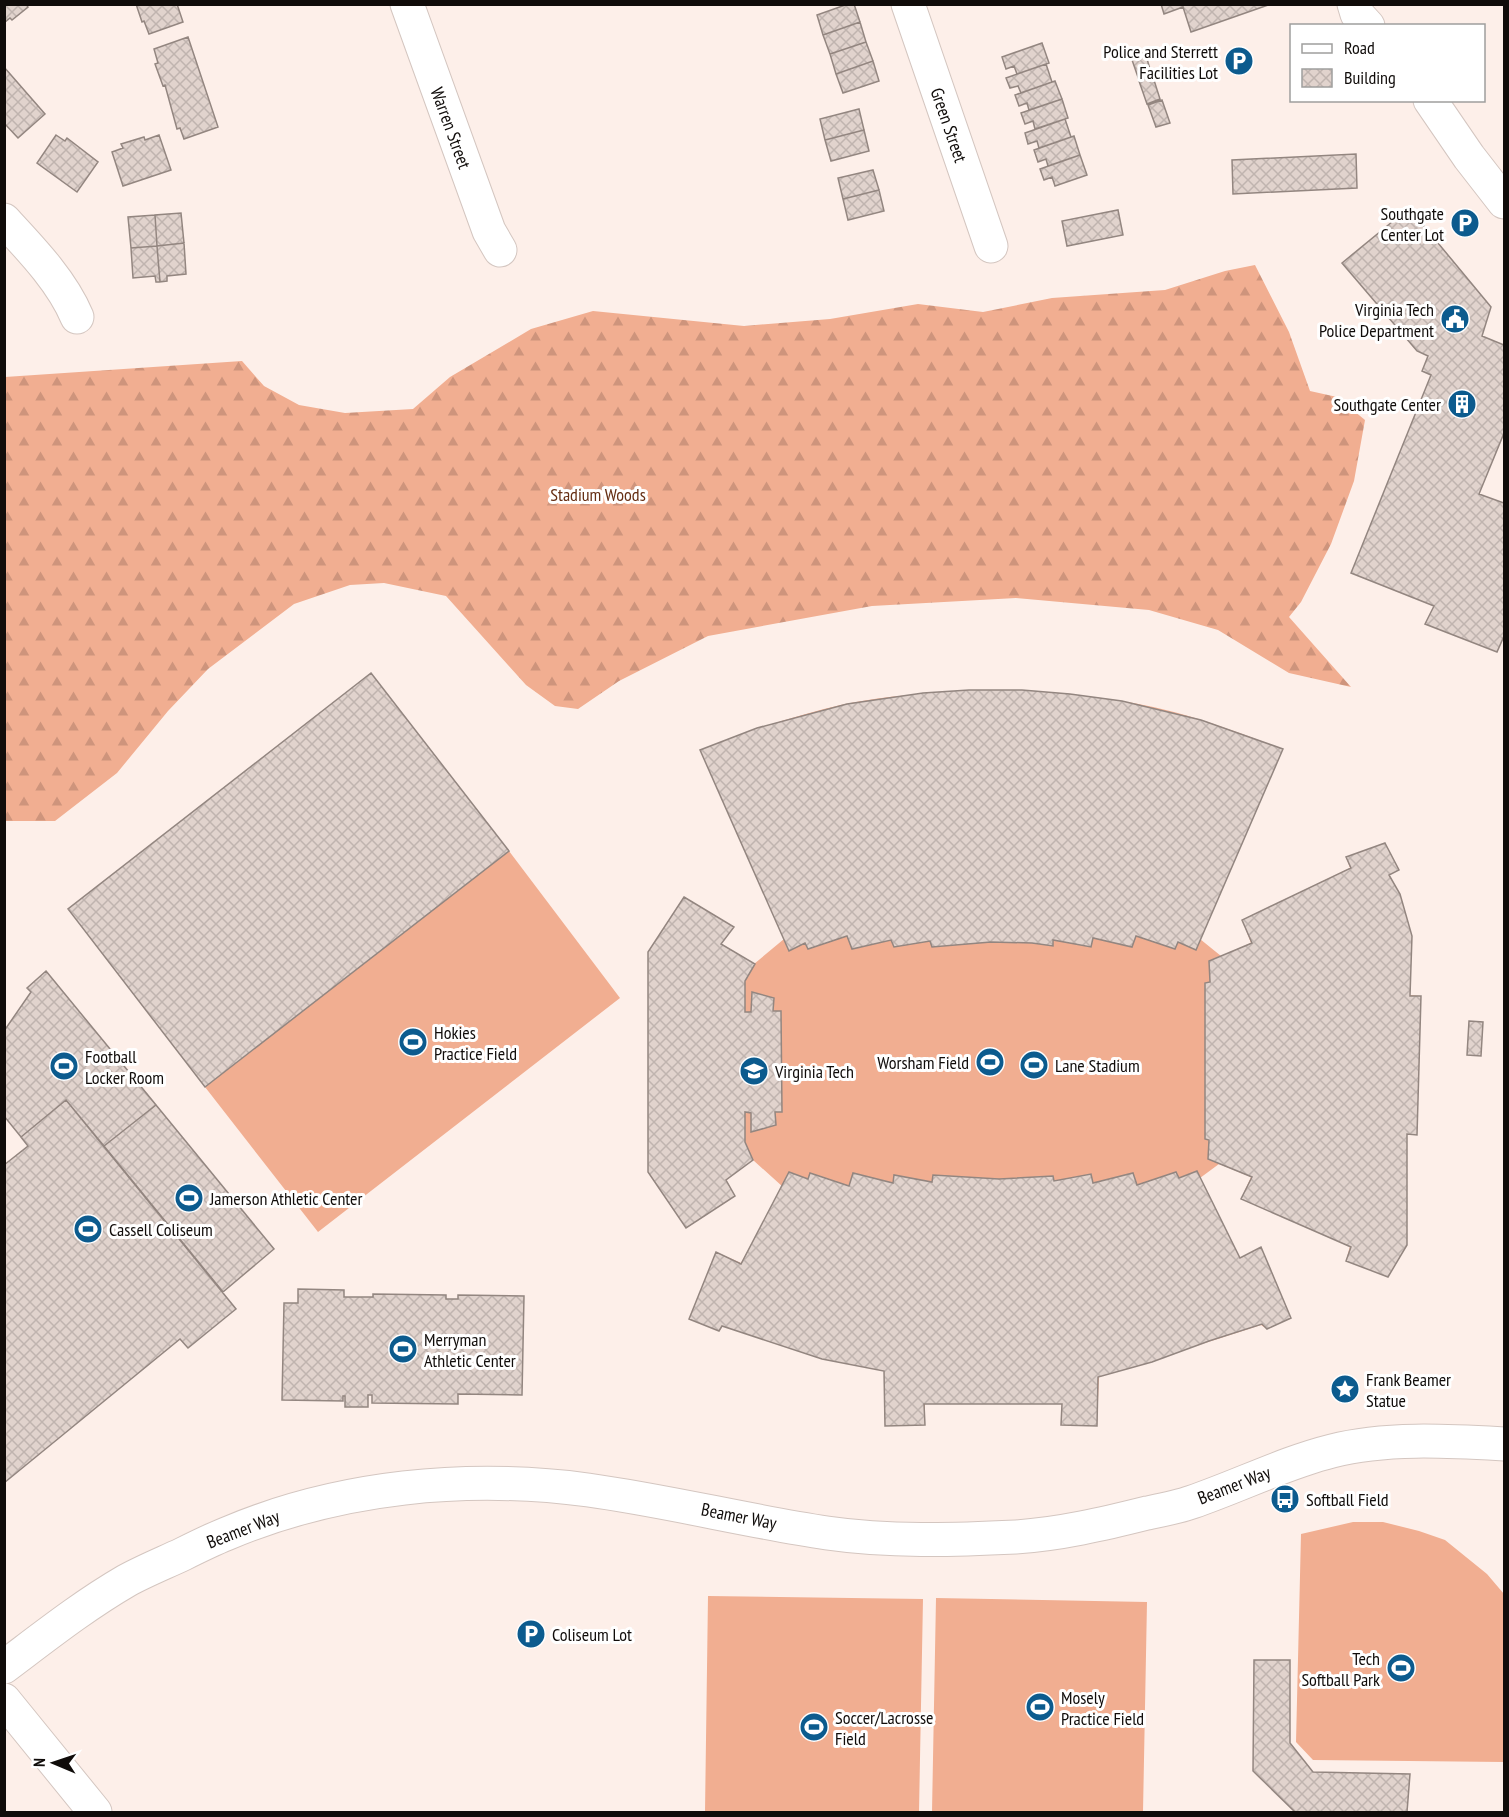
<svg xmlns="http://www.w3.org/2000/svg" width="1509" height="1817" viewBox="0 0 1509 1817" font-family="'PT Sans Narrow',sans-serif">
<defs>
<pattern id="forest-firs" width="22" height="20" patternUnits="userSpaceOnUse" patternTransform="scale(1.5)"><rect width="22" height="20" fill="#f1ae91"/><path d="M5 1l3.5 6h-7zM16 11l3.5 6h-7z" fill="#ce947c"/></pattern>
<pattern id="building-cross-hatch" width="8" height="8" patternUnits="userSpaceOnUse" patternTransform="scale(1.5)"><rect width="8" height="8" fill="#e1d3cd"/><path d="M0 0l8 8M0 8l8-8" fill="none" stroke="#c0b4af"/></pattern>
</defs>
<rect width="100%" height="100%" fill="#fdefe9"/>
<path fill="url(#forest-firs)" d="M 1255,265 L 1289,332 L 1310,391 L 1337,397 L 1365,420 L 1354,481 L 1331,544 L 1301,602 L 1289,617 L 1351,687 L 1289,673 L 1218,630 L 1149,610 L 1016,598 L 872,606 L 708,636 L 619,681 L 578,709 L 555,706 L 526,685 L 446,596 L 384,583 L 350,585 L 294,604 L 208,669 L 168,711 L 117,773 L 55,821 L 5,821 L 5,377 L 242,361 L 264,386 L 299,405 L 345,413 L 413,409 L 450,377 L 531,329 L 593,311 L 744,326 L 830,319 L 918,304 L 983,312 L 1052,298 L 1165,290 L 1225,271 Z"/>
<path fill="#f1ae91" d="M 969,690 C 1039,690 1107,695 1174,712 C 1212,722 1247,736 1283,749 L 1200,939 L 1221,956 L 1251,943 L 1242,920 L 1350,868 L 1346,857 L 1385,843 L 1399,870 L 1389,875 L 1400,894 L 1412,936 L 1410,995 L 1421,996 L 1417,1135 L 1407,1135 L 1407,1245 L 1388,1277 L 1346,1261 L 1350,1246 L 1241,1199 L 1251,1177 L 1219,1164 L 1200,1178 L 1240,1258 L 1261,1247 L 1291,1318 L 1267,1329 L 1261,1325 L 1099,1377 L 1097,1426 L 1061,1425 L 1062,1404 L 925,1404 L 925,1425 L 885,1426 L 884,1371 L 822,1359 L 722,1326 L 719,1331 L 689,1319 L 716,1252 L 741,1263 L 783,1187 L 753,1160 L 726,1180 L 735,1196 L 686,1228 L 648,1172 L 648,952 L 684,897 L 734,927 L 721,944 L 754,964 L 784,939 L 700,750 C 747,732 795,715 845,704 C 886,696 928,693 969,690 Z
M 509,851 L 620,998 L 318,1232 L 205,1087 Z
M 1353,1522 L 1383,1522 L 1419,1531 L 1445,1540 L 1487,1574 L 1504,1594 L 1504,1762 L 1313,1760 L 1296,1742 L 1301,1534 Z
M 708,1596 L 923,1599 L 919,1812 L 705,1812 Z
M 936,1598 L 1147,1602 L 1143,1812 L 932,1812 Z"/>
<path fill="url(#building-cross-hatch)" stroke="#938680" stroke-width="1.5" d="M 4,4 L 26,4 L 28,7 L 12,20 L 10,18 L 4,23 Z
M 136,4 L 177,4 L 183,22 L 149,34 L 144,21 L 142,22 Z
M 848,4 L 854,4 L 860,22 L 823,35 L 817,15 Z
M 1161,4 L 1271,4 L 1191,32 L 1183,7 L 1164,14 Z
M 860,22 L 866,42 L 830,54 L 823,35 Z
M 188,37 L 218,127 L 184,139 L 180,128 L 177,129 L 165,85 L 163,86 L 155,64 L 158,63 L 154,49 Z
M 866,42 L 873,61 L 836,74 L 830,54 Z
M 1042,43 L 1049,63 L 1017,74 L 1014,66 L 1006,69 L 1002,57 Z
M 1145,52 L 1152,76 L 1139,80 L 1131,57 Z
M 873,61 L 879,81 L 843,93 L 836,74 Z
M 1046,64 L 1052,82 L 1021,93 L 1018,86 L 1010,88 L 1006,78 Z
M 4,67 L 45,114 L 18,138 L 4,123 Z
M 1153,77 L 1160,99 L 1147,104 L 1139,81 Z
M 1055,81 L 1062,99 L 1029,110 L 1027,103 L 1019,106 L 1015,95 Z
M 1062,99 L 1068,118 L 1035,129 L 1033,121 L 1025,124 L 1021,113 Z
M 1162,100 L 1170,123 L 1156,127 L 1148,105 Z
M 859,109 L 864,130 L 825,140 L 820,119 Z
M 1065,119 L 1071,137 L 1039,148 L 1037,141 L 1028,144 L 1025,133 Z
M 864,130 L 869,151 L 831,161 L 825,140 Z
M 56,135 L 65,141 L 67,138 L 98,162 L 77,192 L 37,163 Z
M 159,135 L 171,170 L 123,186 L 112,152 L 123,148 L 121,144 L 144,137 L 145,140 Z
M 1074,136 L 1080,155 L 1048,166 L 1046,159 L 1038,162 L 1034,150 Z
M 1356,154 L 1357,188 L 1233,194 L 1232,160 Z
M 1080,155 L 1087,175 L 1055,186 L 1052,177 L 1044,180 L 1040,169 Z
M 873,170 L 879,190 L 843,199 L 838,178 Z
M 879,190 L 884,211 L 848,220 L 843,199 Z
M 1409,208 L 1491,307 L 1482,336 L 1504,345 L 1504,433 L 1479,494 L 1504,503 L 1504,636 L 1497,652 L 1425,624 L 1434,606 L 1351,573 L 1431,375 L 1422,371 L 1428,356 L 1417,351 L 1342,263 Z
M 1118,210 L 1123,235 L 1067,246 L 1062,221 Z
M 181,213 L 184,243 L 157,246 L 155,215 Z
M 155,215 L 157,246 L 131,248 L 128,217 Z
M 184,243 L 186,274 L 167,276 L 167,281 L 160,282 L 157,246 Z
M 157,246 L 160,282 L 156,282 L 155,276 L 133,278 L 131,248 Z
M 371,673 L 509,851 L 205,1087 L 68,909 Z
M 969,690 L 1022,690 L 1070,694 L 1122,701 L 1201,720 L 1283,749 L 1196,950 L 1178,942 L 1175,949 L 1136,936 L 1132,947 L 1093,938 L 1091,947 L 1053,940 L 1053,946 L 1032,943 L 991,942 L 932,947 L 930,941 L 894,947 L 891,940 L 852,949 L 847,936 L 808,949 L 805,943 L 789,951 L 700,750 L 757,728 L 847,704 L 923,693 Z
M 1385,843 L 1399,870 L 1389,875 L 1400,894 L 1412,936 L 1410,996 L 1421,996 L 1417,1135 L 1407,1134 L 1407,1245 L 1388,1277 L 1346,1261 L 1351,1247 L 1241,1199 L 1252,1177 L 1208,1159 L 1209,1140 L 1205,1139 L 1205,983 L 1210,982 L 1209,961 L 1252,943 L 1242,920 L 1351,868 L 1346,857 Z
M 684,897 L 734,927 L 721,944 L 755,964 L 745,981 L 745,1012 L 751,1012 L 752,992 L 774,998 L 773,1011 L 781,1011 L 782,1112 L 775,1112 L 776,1125 L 751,1132 L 751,1113 L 745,1112 L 745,1142 L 753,1160 L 726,1180 L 735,1196 L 686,1228 L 648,1172 L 648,952 Z
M 46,971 L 156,1105 L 104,1146 L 66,1100 L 21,1137 L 4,1116 L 4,1031 L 31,992 L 27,988 Z
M 1469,1021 L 1483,1022 L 1481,1056 L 1467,1055 Z
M 66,1100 L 236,1309 L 188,1348 L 180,1339 L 4,1483 L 4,1165 L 28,1146 L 21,1137 Z
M 156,1105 L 274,1249 L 223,1292 L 104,1146 Z
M 1197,1171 L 1240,1258 L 1261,1247 L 1291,1318 L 1267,1329 L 1262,1324 L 1209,1341 L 1152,1362 L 1098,1377 L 1097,1426 L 1061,1425 L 1062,1404 L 924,1404 L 925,1425 L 885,1426 L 884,1371 L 822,1359 L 722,1326 L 719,1331 L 689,1319 L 716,1252 L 741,1264 L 789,1172 L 808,1179 L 810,1173 L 849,1186 L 853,1173 L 893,1183 L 894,1175 L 932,1182 L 933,1175 L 999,1179 L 1053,1176 L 1054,1181 L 1091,1174 L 1093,1183 L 1133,1173 L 1137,1185 L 1176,1172 L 1179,1178 Z
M 298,1289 L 344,1290 L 344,1297 L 373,1297 L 373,1294 L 446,1295 L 446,1299 L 458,1299 L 458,1295 L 524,1296 L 522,1395 L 458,1394 L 458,1404 L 372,1403 L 372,1395 L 368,1395 L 368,1407 L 345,1407 L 345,1396 L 343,1396 L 343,1401 L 282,1400 L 284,1303 L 298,1303 Z
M 1254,1660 L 1290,1660 L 1290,1743 L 1313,1772 L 1410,1774 L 1407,1812 L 1295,1812 L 1253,1771 Z"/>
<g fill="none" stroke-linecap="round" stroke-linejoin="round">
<g stroke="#d4c6c0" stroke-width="35">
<path id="minor" d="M 407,4 L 489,231 L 500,250
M 908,4 L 991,246
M 1354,4 L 1357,14 L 1368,26
M 1430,100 L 1469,157 L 1504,202
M 4,220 C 30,248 62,281 77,317
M 4,1700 L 95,1812"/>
</g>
<g stroke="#d4c6c0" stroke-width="35">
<path id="major" d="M 4,1667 C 44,1637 83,1606 126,1581 C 144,1571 164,1563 183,1554 C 197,1547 211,1540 226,1534 C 339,1486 467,1474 588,1490 C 668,1501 747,1521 827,1533 C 889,1542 953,1540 1016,1537 C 1060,1534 1103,1524 1147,1513 C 1162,1510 1178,1507 1192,1502 C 1239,1486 1284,1463 1332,1451 C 1385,1437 1450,1441 1504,1444"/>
</g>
<use href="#minor" stroke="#fff" stroke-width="33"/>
<use href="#major" stroke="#fff" stroke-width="33"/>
</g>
<defs>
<g id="parking-disc" transform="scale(1.5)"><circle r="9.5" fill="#0c5b8e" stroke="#fff"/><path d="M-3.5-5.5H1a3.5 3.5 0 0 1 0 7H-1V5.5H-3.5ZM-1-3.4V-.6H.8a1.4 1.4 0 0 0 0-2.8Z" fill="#fff"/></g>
<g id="civic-disc" transform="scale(1.5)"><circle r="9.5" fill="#0c5b8e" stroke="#fff"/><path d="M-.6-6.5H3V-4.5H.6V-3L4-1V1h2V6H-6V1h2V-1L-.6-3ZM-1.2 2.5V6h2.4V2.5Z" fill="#fff"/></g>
<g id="building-disc" transform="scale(1.5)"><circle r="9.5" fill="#0c5b8e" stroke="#fff"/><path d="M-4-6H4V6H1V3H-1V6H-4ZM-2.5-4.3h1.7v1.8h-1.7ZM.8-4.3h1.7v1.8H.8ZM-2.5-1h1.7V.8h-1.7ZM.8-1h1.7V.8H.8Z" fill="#fff"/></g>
<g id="stadium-disc" transform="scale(1.5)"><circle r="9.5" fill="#0c5b8e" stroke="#fff"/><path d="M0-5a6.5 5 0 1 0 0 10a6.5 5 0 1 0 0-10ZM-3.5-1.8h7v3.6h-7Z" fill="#fff"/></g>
<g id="university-disc" transform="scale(1.5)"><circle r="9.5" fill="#0c5b8e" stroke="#fff"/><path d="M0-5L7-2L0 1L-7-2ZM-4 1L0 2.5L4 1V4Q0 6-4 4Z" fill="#fff"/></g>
<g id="sight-disc" transform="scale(1.5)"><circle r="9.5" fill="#0c5b8e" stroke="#fff"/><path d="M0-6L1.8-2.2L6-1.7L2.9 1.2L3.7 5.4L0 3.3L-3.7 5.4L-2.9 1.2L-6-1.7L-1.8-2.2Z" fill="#fff"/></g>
<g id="bus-disc" transform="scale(1.5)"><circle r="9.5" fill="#0c5b8e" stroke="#fff"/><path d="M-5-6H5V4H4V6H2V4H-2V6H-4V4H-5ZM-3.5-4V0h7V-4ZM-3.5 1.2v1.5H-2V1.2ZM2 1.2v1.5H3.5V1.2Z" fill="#fff"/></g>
</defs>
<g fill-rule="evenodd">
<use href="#parking-disc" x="1239" y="61"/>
<use href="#parking-disc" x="1465" y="223"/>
<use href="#civic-disc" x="1455" y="319"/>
<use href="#building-disc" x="1462" y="404"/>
<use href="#stadium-disc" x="413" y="1042"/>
<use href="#stadium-disc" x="990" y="1062"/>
<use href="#stadium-disc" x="1034" y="1065"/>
<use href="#stadium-disc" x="64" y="1066"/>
<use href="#university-disc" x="754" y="1071"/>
<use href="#stadium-disc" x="189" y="1198"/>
<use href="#stadium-disc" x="88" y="1229"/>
<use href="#stadium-disc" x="403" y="1349"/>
<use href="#sight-disc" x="1345" y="1389"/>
<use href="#bus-disc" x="1285" y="1499"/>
<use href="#parking-disc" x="531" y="1634"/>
<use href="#stadium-disc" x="1401" y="1668"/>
<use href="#stadium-disc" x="1040" y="1707"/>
<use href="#stadium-disc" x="814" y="1727"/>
</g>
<g text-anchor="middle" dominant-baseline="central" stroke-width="6" stroke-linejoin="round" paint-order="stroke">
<g font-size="18" fill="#100c0a" stroke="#fff" text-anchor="start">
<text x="1218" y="51" text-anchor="end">Police and Sterrett<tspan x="1218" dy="21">Facilities Lot</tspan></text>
<text x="1444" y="213" text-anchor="end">Southgate<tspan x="1444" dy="21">Center Lot</tspan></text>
<text x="1434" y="309" text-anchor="end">Virginia Tech<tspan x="1434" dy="21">Police Department</tspan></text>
<text x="1441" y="404" text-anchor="end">Southgate Center</text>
<text x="434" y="1032">Hokies<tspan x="434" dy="21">Practice Field</tspan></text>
<text x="85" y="1056">Football<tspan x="85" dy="21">Locker Room</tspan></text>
<text x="969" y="1062" text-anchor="end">Worsham Field</text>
<text x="1055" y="1065">Lane Stadium</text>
<text x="775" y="1071">Virginia Tech</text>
<text x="210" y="1198">Jamerson Athletic Center</text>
<text x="109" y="1229">Cassell Coliseum</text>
<text x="424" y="1339">Merryman<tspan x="424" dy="21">Athletic Center</tspan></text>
<text x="1366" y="1379">Frank Beamer<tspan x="1366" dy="21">Statue</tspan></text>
<text x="1306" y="1499">Softball Field</text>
<text x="552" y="1634">Coliseum Lot</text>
<text x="1380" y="1658" text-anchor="end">Tech<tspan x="1380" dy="21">Softball Park</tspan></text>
<text x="1061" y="1697">Mosely<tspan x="1061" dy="21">Practice Field</tspan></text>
<text x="835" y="1717">Soccer/Lacrosse<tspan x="835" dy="21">Field</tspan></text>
</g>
<g font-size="18" fill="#100c0a" stroke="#fff">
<text transform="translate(949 125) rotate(71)">Green Street</text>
<text transform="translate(451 128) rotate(70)">Warren Street</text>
<text transform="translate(1234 1485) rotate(-21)">Beamer Way</text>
<text transform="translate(739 1516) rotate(11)">Beamer Way</text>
<text transform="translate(243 1529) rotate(-21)">Beamer Way</text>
</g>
<g font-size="18" fill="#662f14" stroke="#fff">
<text x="598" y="494">Stadium Woods</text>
</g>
</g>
<rect width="1509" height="1817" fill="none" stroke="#100c0a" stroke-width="12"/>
<rect x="1290" y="24" width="195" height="78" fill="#ffffff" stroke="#9f9e9d" stroke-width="1.5"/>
<rect x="1302" y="44" width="30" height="9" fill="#ffffff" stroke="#9f9e9d" stroke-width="1.5"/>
<text x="1344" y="54" font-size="18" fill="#100c0a">Road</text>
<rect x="1302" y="69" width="30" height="18" fill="url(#building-cross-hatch)" stroke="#9f9e9d" stroke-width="1.5"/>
<text x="1344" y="84" font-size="18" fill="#100c0a">Building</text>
<g transform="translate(54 1763) rotate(272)" stroke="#ffffff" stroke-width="4.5" paint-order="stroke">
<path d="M0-4.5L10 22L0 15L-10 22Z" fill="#100c0a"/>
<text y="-9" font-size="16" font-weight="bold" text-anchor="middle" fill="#100c0a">N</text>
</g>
</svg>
